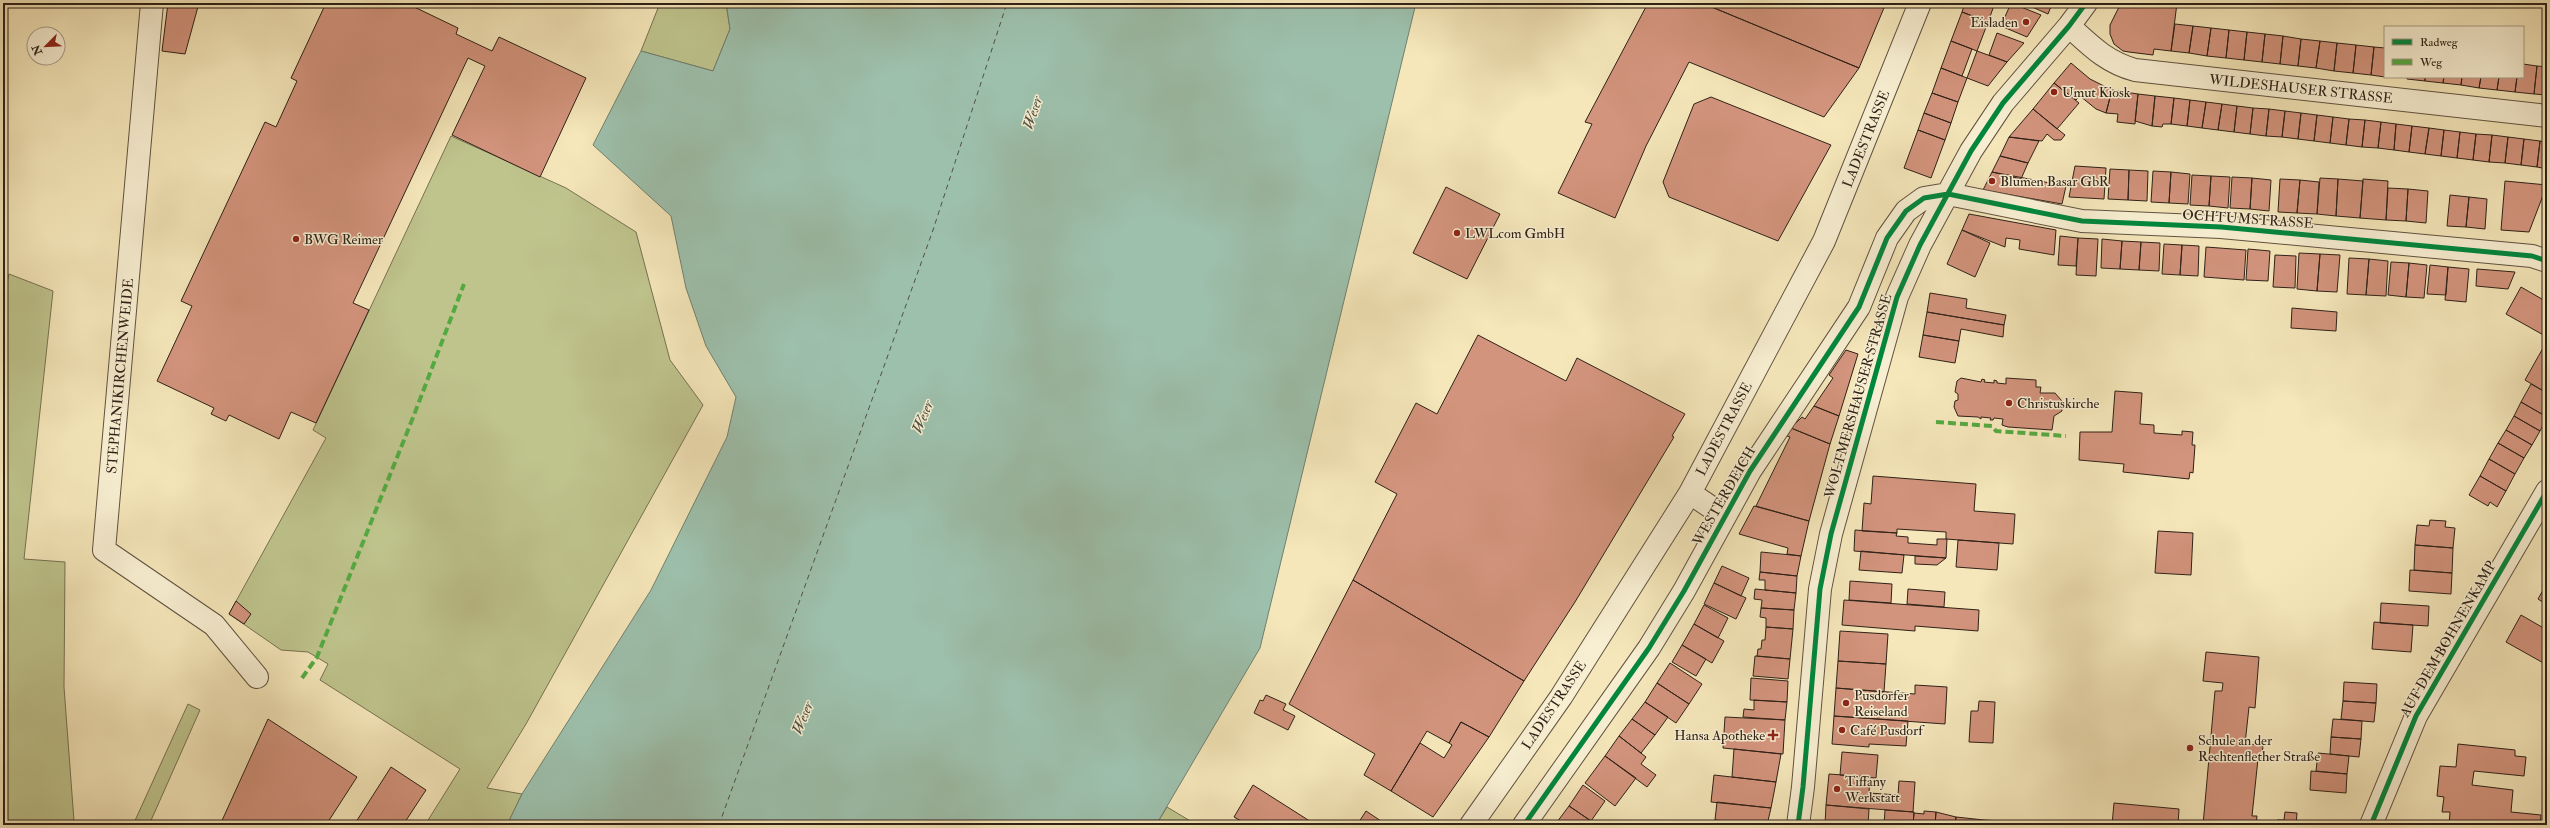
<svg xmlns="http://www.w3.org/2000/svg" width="2550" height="828" viewBox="0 0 2550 828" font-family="'IM FELL Double Pica',serif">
<rect width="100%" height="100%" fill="#f5e7ba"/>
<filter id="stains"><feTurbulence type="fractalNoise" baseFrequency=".005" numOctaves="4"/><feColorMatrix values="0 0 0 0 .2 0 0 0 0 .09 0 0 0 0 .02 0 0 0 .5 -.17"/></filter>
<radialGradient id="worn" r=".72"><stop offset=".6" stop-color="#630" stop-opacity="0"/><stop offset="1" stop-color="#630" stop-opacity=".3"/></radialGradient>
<path fill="#bfc48d" stroke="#767252" d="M 660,3 L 730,3 L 727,9 L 730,29 L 713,71 L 641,51 Z
M 451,136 L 566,188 L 636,232 L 670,360 L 703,405 L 526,724 L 487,788 L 522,794 L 507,825 L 425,825 L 460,769 L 320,680 L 328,664 L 308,652 L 281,650 L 229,614 L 326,438 L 313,430 Z
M 9,274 L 53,291 L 24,559 L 65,562 L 64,687 L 74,821 L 80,825 L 3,825 L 3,298 Z
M 188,704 L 200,710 L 149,825 L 133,825 Z
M 1167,807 L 1197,825 L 1156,825 Z"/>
<path fill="#9dc0ac" stroke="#718070" d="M 730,3 L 1416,3 L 1260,648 L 1156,825 L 507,825 L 522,794 L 651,590 L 727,437 L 736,397 L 706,346 L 686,288 L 671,216 L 593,145 L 641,51 L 713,71 L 730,29 L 727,9 Z"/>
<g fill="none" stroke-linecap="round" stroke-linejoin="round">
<path stroke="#4f5144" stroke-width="1" stroke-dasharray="5 4" stroke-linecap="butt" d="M 719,825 L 933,230 L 1007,3"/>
</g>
<path fill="#d3947d" stroke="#2e2117" d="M 168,3 L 199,3 L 185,54 L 162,51 Z
M 326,3 L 406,3 L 458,28 L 456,34 L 492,51 L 499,37 L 586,78 L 540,177 L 452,135 L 485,66 L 468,58 L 353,303 L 369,310 L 316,423 L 291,412 L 279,439 L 229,415 L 226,421 L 211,414 L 214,408 L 157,381 L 192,306 L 181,301 L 265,122 L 276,127 L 297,81 L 291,78 Z
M 1648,3 L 1702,3 L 1859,68 L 1824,117 L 1689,62 L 1646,146 L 1615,218 L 1558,193 L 1592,124 L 1585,122 Z
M 1702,3 L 1886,3 L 1859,68 Z
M 1965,3 L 1995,3 L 1988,22 L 1962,12 Z
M 2011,3 L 2041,15 L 2027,37 L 2001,26 Z
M 2023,3 L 2057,3 L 2056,5 L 2052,4 L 2048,14 Z
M 2121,3 L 2177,3 L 2171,51 L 2154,49 L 2153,55 L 2129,52 L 2123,51 L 2114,44 L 2110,34 L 2110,25 Z
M 1962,12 L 1988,22 L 1977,51 L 1951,41 Z
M 2175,24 L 2193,26 L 2189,53 L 2171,51 Z
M 2193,26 L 2211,28 L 2207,56 L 2189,53 Z
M 2211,28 L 2229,30 L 2226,58 L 2207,56 Z
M 2229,30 L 2247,32 L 2244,60 L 2226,58 Z
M 2247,32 L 2265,34 L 2262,62 L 2244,60 Z
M 1997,33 L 2024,43 L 2007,62 L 1989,55 Z
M 2265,34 L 2283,36 L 2280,64 L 2262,62 Z
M 2283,36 L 2301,39 L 2298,66 L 2280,64 Z
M 2301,39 L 2320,41 L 2316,68 L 2298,66 Z
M 1951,41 L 1972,49 L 1962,76 L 1941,68 Z
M 2320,41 L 2337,43 L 2334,71 L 2316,68 Z
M 2337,43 L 2356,45 L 2353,73 L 2334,71 Z
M 2356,45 L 2374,47 L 2371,75 L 2353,73 Z
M 2374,47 L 2385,48 L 2385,77 L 2371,75 Z
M 1977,51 L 2007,62 L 1988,86 L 1967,78 Z
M 2071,63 L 2090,79 L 2112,90 L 2106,113 L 2096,109 L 2080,96 L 2076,100 L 2054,83 Z
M 2523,64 L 2537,66 L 2534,94 L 2515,92 L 2517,77 L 2523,77 Z
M 2537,66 L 2547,67 L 2547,95 L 2534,94 Z
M 1941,68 L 1967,78 L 1958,102 L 1932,93 Z
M 2407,77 L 2425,77 L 2425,81 L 2407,79 Z
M 2425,77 L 2444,77 L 2443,83 L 2425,81 Z
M 2444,77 L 2462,77 L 2461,85 L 2443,83 Z
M 2462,77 L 2481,77 L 2479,88 L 2461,85 Z
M 2481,77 L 2499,77 L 2497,90 L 2479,88 Z
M 2499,77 L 2517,77 L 2515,92 L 2497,90 Z
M 2054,83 L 2079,103 L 2057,129 L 2033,109 Z
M 2112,90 L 2138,94 L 2135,124 L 2117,122 L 2118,114 L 2106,113 Z
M 1932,93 L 1958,102 L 1951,123 L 1924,113 Z
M 2138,94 L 2155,96 L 2152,126 L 2135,121 Z
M 2155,96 L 2174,98 L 2171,124 L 2163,124 L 2162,127 L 2152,126 Z
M 1711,97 L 1831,145 L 1778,241 L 1669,197 L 1663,182 L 1694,104 Z
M 2174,98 L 2190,100 L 2187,126 L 2171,124 Z
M 2190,100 L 2206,102 L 2202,128 L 2187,126 Z
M 2206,102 L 2222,104 L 2218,130 L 2202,128 Z
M 2222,104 L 2237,106 L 2234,132 L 2218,130 Z
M 2237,106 L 2253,108 L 2250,134 L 2234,132 Z
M 2253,108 L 2269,109 L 2266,136 L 2250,134 Z
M 2033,109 L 2065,135 L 2061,140 L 2054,140 L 2047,134 L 2042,141 L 2009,137 Z
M 2269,109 L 2285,111 L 2282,137 L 2266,136 Z
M 2285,111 L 2301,113 L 2298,139 L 2282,137 Z
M 1924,113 L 1951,123 L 1945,140 L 1918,130 Z
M 2301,113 L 2317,115 L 2314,141 L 2298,139 Z
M 2317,115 L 2333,117 L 2330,143 L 2314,141 Z
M 2333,117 L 2349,119 L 2346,145 L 2330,143 Z
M 2349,119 L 2365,120 L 2362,147 L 2346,145 Z
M 2365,120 L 2381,122 L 2378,148 L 2362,147 Z
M 2381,122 L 2396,124 L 2394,150 L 2378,148 Z
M 2396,124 L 2412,126 L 2409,152 L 2394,150 Z
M 2412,126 L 2429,128 L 2425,154 L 2409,152 Z
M 2429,128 L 2444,130 L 2441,156 L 2425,154 Z
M 1918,130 L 1945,140 L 1931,178 L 1904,168 Z
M 2444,130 L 2460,132 L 2457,158 L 2441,156 Z
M 2460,132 L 2476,134 L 2473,160 L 2457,158 Z
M 2476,134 L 2492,135 L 2489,162 L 2473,160 Z
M 2492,135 L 2508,137 L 2505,163 L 2489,162 Z
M 2009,137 L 2039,141 L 2028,163 L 2000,156 Z
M 2508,137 L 2524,139 L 2521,165 L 2505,163 Z
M 2524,139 L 2540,141 L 2537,167 L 2521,165 Z
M 2540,141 L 2547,142 L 2547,169 L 2537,167 Z
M 2000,156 L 2028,163 L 2021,179 L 1992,172 Z
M 2075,166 L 2106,168 L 2104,199 L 2069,197 Z
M 2110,169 L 2129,170 L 2128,200 L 2108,199 Z
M 2129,170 L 2148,171 L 2147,201 L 2128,200 Z
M 2153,171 L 2171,172 L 2169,203 L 2151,202 Z
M 1992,172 L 2066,186 L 2062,204 L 1983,190 Z
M 2171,172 L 2190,174 L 2188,204 L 2169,203 Z
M 2192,175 L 2211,176 L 2209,206 L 2190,205 Z
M 2211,176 L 2230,177 L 2228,208 L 2209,206 Z
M 2232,177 L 2252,178 L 2250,209 L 2230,208 Z
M 2252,178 L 2271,180 L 2269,211 L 2250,209 Z
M 2320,178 L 2338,179 L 2336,216 L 2317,214 Z
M 2280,179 L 2300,180 L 2297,213 L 2278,212 Z
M 2338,179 L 2363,181 L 2360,218 L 2336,216 Z
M 2363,179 L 2388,181 L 2386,220 L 2360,218 Z
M 2300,180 L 2319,182 L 2317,214 L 2297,213 Z
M 2505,181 L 2547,185 L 2529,232 L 2501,230 Z
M 1446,187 L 1500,214 L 1467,279 L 1413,253 Z
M 2388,188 L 2408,189 L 2406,221 L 2386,220 Z
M 2408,189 L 2428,191 L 2426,223 L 2406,221 Z
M 2450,195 L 2469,197 L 2466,227 L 2447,226 Z
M 2469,197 L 2487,199 L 2485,229 L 2466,227 Z
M 1969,214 L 2056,230 L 2054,255 L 2019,249 L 2020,240 L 2006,238 L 2005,247 L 1962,230 Z
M 1962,230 L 1990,243 L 1975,277 L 1947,264 Z
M 2060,236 L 2078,238 L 2076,266 L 2058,265 Z
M 2078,238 L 2098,239 L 2096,276 L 2076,275 Z
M 2102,239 L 2122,241 L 2120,269 L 2101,268 Z
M 2122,241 L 2141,242 L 2139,270 L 2120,269 Z
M 2141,242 L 2160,243 L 2159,271 L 2139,270 Z
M 2164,244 L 2182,245 L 2180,275 L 2162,274 Z
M 2182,245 L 2199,246 L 2198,276 L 2180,275 Z
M 2206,247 L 2246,250 L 2244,280 L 2204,277 Z
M 2248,249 L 2270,251 L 2268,281 L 2246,280 Z
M 2299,253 L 2320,254 L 2317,291 L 2297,289 Z
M 2320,254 L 2340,255 L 2337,292 L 2317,291 Z
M 2275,255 L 2296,256 L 2295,288 L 2273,287 Z
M 2349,258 L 2369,259 L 2366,295 L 2347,294 Z
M 2369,259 L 2388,261 L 2386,296 L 2366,295 Z
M 2391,262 L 2409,263 L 2406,297 L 2388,295 Z
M 2409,263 L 2427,265 L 2424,298 L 2406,297 Z
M 2430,265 L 2448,267 L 2446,295 L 2427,294 Z
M 2448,267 L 2469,269 L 2466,302 L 2445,300 Z
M 2477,269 L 2515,272 L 2508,289 L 2476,286 Z
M 2521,287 L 2547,302 L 2547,337 L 2506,314 Z
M 1930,293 L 1967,299 L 1966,308 L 2006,315 L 2004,325 L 1927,312 Z
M 2292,308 L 2337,312 L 2336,331 L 2291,328 Z
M 1927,312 L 2004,325 L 2003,337 L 1961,329 L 1959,341 L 1923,335 Z
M 1478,335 L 1566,381 L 1577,358 L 1685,414 L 1672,436 L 1674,437 L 1575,602 L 1524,681 L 1353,580 L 1397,494 L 1375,482 L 1416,403 L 1437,414 Z
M 1923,335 L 1959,341 L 1955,363 L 1919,357 Z
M 2543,348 L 2547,350 L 2547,393 L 2525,380 Z
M 1846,350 L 1858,354 L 1839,416 L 1814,406 L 1833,378 L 1829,375 Z
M 1961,378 L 1981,382 L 1982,379 L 1985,380 L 1984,382 L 1994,383 L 1994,380 L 1997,381 L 1997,383 L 2006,384 L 2006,378 L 2036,380 L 2036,387 L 2041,387 L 2040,393 L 2055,393 L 2062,401 L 2062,411 L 2054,416 L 2052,430 L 2008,427 L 2002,425 L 2003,419 L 1994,418 L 1993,420 L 1990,420 L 1991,418 L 1981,417 L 1981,419 L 1978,417 L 1958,416 L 1954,407 L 1955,401 L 1958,400 L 1958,394 L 1955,392 L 1957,381 Z
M 2531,384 L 2547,393 L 2547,417 L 2521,402 Z
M 2115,391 L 2142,393 L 2140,424 L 2154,425 L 2154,433 L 2182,435 L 2182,431 L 2193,432 L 2192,445 L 2195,445 L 2193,473 L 2190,472 L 2189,479 L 2123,472 L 2124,464 L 2079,460 L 2080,432 L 2112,432 Z
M 2521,402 L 2547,417 L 2540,431 L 2514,416 Z
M 1814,406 L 1839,416 L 1830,444 L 1791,428 L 1802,417 L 1805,419 Z
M 2514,416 L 2540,431 L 2532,445 L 2506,430 Z
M 1791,428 L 1830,444 L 1809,521 L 1756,506 L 1790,437 L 1787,436 Z
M 2506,430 L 2532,445 L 2524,458 L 2498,443 Z
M 2498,443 L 2524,458 L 2515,474 L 2489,459 Z
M 2489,459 L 2515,474 L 2506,491 L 2480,476 Z
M 1873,476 L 1976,484 L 1974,511 L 2015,514 L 2013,544 L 1946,539 L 1946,532 L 1897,529 L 1897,533 L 1862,531 L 1864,503 L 1871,504 Z
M 2480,476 L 2506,491 L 2497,507 L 2490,502 L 2488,506 L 2469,495 Z
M 1754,506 L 1809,521 L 1801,556 L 1787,554 L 1788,548 L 1739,534 Z
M 2430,520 L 2446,521 L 2445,527 L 2455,528 L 2453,548 L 2415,545 L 2417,525 L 2429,526 Z
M 1855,530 L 1897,533 L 1896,536 L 1908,537 L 1908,543 L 1937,545 L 1937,539 L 1947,539 L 1946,558 L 1854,551 Z
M 2158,531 L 2193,533 L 2191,575 L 2155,573 Z
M 1958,540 L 1999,543 L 1997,570 L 1956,567 Z
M 2415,545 L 2453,548 L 2452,573 L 2414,570 Z
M 1861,551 L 1904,555 L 1902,573 L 1859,570 Z
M 1761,552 L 1801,556 L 1797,576 L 1760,572 Z
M 1915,556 L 1946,558 L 1937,565 L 1915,564 Z
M 1722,566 L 1749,578 L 1741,596 L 1714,583 Z
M 2410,570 L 2452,573 L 2451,594 L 2409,591 Z
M 1760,572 L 1797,576 L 1796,593 L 1765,590 L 1765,580 L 1759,580 Z
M 1353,580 L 1524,681 L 1489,737 L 1461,722 L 1449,743 L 1427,731 L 1391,791 L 1364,775 L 1375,754 L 1289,704 Z
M 1850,581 L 1892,584 L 1891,603 L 1849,600 Z
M 1714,583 L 1746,598 L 1736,619 L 1704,604 Z
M 2547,583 L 2547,605 L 2538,599 Z
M 1755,589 L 1796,593 L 1794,610 L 1761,608 L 1762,600 L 1754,599 Z
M 1908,589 L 1945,592 L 1944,607 L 1907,604 Z
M 1844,600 L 1979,610 L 1978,631 L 1915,626 L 1915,631 L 1842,625 Z
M 236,601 L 251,614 L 244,624 L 229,614 Z
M 2381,603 L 2429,606 L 2428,626 L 2380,623 Z
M 1704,605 L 1728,618 L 1718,638 L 1694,624 Z
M 1761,608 L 1794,610 L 1793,629 L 1766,627 L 1766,618 L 1760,617 Z
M 2521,615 L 2547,630 L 2547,665 L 2506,642 Z
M 2374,622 L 2413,625 L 2411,652 L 2372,649 Z
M 1694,624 L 1724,641 L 1712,663 L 1682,645 Z
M 1766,627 L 1793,629 L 1790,659 L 1757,656 L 1758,649 L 1761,649 L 1762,640 L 1765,640 Z
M 1840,631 L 1888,634 L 1886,664 L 1838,661 Z
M 1682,645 L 1706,659 L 1696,676 L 1672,662 Z
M 2206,652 L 2259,657 L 2255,708 L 2249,707 L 2245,744 L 2263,745 L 2262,759 L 2258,759 L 2252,816 L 2257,816 L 2256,825 L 2203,825 L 2215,691 L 2222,691 L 2223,683 L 2203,681 Z
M 1755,656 L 1790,659 L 1788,679 L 1753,676 Z
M 1838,661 L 1886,664 L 1884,692 L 1836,688 Z
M 1670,663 L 1702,684 L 1689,704 L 1657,683 Z
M 1751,678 L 1788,681 L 1787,702 L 1750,700 Z
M 2344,682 L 2377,684 L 2376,703 L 2343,701 Z
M 1657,683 L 1689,704 L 1676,723 L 1645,702 Z
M 1915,685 L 1947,687 L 1945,724 L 1834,716 L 1836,688 L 1915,694 Z
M 1266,695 L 1286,704 L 1283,710 L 1295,716 L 1288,730 L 1254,713 L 1260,700 L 1263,701 Z
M 1754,700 L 1787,702 L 1785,720 L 1743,717 L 1744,709 L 1754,710 Z
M 1979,701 L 1995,702 L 1993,743 L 1969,742 L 1971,711 L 1978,711 Z
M 2343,701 L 2376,703 L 2374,722 L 2341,719 Z
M 1645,702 L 1668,717 L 1655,735 L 1632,719 Z
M 1834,716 L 1908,721 L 1906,746 L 1869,744 L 1869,747 L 1832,744 Z
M 1725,717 L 1785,720 L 1783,754 L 1723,748 Z
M 268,719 L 357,777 L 326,825 L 220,825 Z
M 1632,719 L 1655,735 L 1641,753 L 1619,736 Z
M 2333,719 L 2362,721 L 2361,739 L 2331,737 Z
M 1461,722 L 1489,737 L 1433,817 L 1391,791 L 1420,743 L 1444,758 L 1452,745 L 1449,743 Z
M 1619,736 L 1646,757 L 1641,764 L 1656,775 L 1647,787 L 1605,756 Z
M 2331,737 L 2361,739 L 2359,757 L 2330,754 Z
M 2458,744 L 2515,750 L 2515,756 L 2526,757 L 2524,776 L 2474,771 L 2472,785 L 2513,790 L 2511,812 L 2541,815 L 2540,825 L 2449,825 L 2450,812 L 2442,812 L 2444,797 L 2437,796 L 2440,766 L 2456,767 Z
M 1734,749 L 1781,754 L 1776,782 L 1732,777 Z
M 1842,752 L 1878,755 L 1876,778 L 1840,775 Z
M 2318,753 L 2349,756 L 2347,774 L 2316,771 Z
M 1605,756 L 1636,778 L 1615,806 L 1585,783 Z
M 391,767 L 426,790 L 403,825 L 354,825 Z
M 2311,771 L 2347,774 L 2346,793 L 2310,790 Z
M 1829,774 L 1870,777 L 1869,793 L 1898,795 L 1899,781 L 1915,782 L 1913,812 L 1826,805 Z
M 1714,775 L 1776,782 L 1771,808 L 1711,802 Z
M 1253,785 L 1316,825 L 1248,825 L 1234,817 Z
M 1583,785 L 1605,801 L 1591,821 L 1569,806 Z
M 1717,802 L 1771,808 L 1767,825 L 1715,820 Z
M 2114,803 L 2179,809 L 2178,825 L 2112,825 Z
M 1826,805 L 1869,809 L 1868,825 L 1825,825 Z
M 1569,806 L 1591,821 L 1596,825 L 1560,825 L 1557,822 Z
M 1885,810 L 1914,812 L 1913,825 L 1908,825 L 1903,821 L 1903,825 L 1884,825 Z
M 1366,811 L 1387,825 L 1357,825 Z
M 1924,811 L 1936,812 L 1935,825 L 1913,825 L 1914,813 L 1924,814 Z
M 1936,812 L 1956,817 L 1955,825 L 1935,825 Z
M 2285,812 L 2297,813 L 2296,825 L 2277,825 L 2277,820 L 2284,820 Z
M 1956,817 L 1984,820 L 1983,825 L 1955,825 Z
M 1984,820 L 2001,821 L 2000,825 L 1983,825 Z
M 1727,821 L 1760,825 L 1726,825 Z"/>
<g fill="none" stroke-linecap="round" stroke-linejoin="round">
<g stroke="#605240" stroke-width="24">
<path id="minor" d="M 152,3 L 104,550 L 214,625 L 257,677
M 2069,26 C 2091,46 2106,62 2135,70 L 2547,116
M 1690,493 L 1724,516
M 1471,825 L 1561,697 L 1690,493 L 1824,241 L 1920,3
M 1524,825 L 1649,648 L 1684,591 L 1750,471 L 1859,307 L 1887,238 L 1906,211 L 1924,198 L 1948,194 L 2082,221 L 2221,227 L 2532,256 L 2547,261
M 1798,825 L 1803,787 L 1820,589 L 1831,534 L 1897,297 L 1920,245 L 1971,151 L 2003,103 L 2069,26 L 2086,3
M 2371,825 L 2416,716 L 2547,491"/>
</g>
<use href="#minor" stroke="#f8efd2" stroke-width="22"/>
<path stroke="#54aa42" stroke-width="4" stroke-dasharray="8 4" stroke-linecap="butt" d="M 1936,422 L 1992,426 L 1996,431 L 2066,436
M 302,678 L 317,657 L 414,415 L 464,284"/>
<g stroke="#f8efd2" stroke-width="8">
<path id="cycleway" d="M 1524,825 L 1649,648 L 1684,591 L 1750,471 L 1859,307 L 1887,238 L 1906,211 L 1924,198 L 1948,194 L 2082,221 L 2221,227 L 2532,256 L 2547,261
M 1798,825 L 1803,787 L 1820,589 L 1831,534 L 1897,297 L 1920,245 L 1971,151 L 2003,103 L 2069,26 L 2086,3
M 2371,825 L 2416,716 L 2547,491"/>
</g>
<use href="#cycleway" stroke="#00873e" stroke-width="5"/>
</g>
<g fill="#8f2418" stroke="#f8efd2" stroke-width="1.5">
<circle cx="2026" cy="22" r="4"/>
<circle cx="2054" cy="92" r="4"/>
<circle cx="1992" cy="181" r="4"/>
<circle cx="1457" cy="233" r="4"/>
<circle cx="296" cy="239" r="4"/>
<circle cx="2009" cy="403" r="4"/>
<circle cx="1846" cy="703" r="4"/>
<circle cx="1842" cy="730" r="4"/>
<path d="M1771 729h4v4h4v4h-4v4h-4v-4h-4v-4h4z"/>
<circle cx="2190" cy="748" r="4"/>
<circle cx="1837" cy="789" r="4"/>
</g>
<g text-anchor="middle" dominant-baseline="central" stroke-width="3" stroke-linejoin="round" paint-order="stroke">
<g font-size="14" fill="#2e2117" stroke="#f8efd2" text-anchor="start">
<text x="2018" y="22" text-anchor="end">Eisladen</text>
<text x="2062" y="92">Umut Kiosk</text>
<text x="2000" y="181">Blumen Basar GbR</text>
<text x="1465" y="233">LWLcom GmbH</text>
<text x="304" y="239">BWG Reimer</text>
<text x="2017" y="403">Christuskirche</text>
<text x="1854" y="695">Pusdorfer<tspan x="1854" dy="16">Reiseland</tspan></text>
<text x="1850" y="730">Café Pusdorf</text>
<text x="1765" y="735" text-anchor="end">Hansa Apotheke</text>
<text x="2198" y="740">Schule an der<tspan x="2198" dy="16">Rechtenflether Straße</tspan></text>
<text x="1845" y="781">Tiffany<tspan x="1845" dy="16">Werkstatt</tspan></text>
</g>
<g font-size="14" fill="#2e2117" stroke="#f8efd2">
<text transform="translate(2301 89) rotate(6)">WILDESHAUSER STRASSE</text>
<text transform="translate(1866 139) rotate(-68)">LADESTRASSE</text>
<text transform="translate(2248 219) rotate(4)">OCHTUMSTRASSE</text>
<text transform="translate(120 376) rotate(-85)">STEPHANIKIRCHENWEIDE</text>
<text transform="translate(1858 396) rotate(-74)">WOLTMERSHAUSER STRASSE</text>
<text transform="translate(1724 429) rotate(-62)">LADESTRASSE</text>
<text transform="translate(1724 496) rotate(-60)">WESTERDEICH</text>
<text transform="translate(2448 639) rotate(-60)">AUF DEM BOHNENKAMP</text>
<text transform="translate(1554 705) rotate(-56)">LADESTRASSE</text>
</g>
<g font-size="15" font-style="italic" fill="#4f5144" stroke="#f8efd2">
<text transform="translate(1033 113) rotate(-72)">Weser</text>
<text transform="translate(923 417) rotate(-68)">Weser</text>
<text transform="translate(803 718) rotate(-68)">Weser</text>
</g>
</g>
<rect width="2550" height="828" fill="none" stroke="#f5e7ba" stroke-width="16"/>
<rect x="4" y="4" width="2542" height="820" fill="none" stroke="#2e2117" stroke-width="2"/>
<rect x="8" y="8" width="2534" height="812" fill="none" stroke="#2e2117"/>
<rect x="2384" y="26" width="140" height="52" fill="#f8efd2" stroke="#a79d87"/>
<rect x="2392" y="39" width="20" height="6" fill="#00873e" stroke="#a79d87"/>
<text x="2420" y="46" font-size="12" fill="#2e2117">Radweg</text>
<rect x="2392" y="59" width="20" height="6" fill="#54aa42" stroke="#a79d87"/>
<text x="2420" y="66" font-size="12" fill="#2e2117">Weg</text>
<g transform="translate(46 46) rotate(246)"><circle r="19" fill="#f8efd2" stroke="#a79d87"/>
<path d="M0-3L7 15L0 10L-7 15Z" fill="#8f2418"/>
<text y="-6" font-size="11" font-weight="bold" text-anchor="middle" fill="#2e2117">N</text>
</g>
<rect width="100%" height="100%" filter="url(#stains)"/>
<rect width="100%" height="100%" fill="url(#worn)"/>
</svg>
